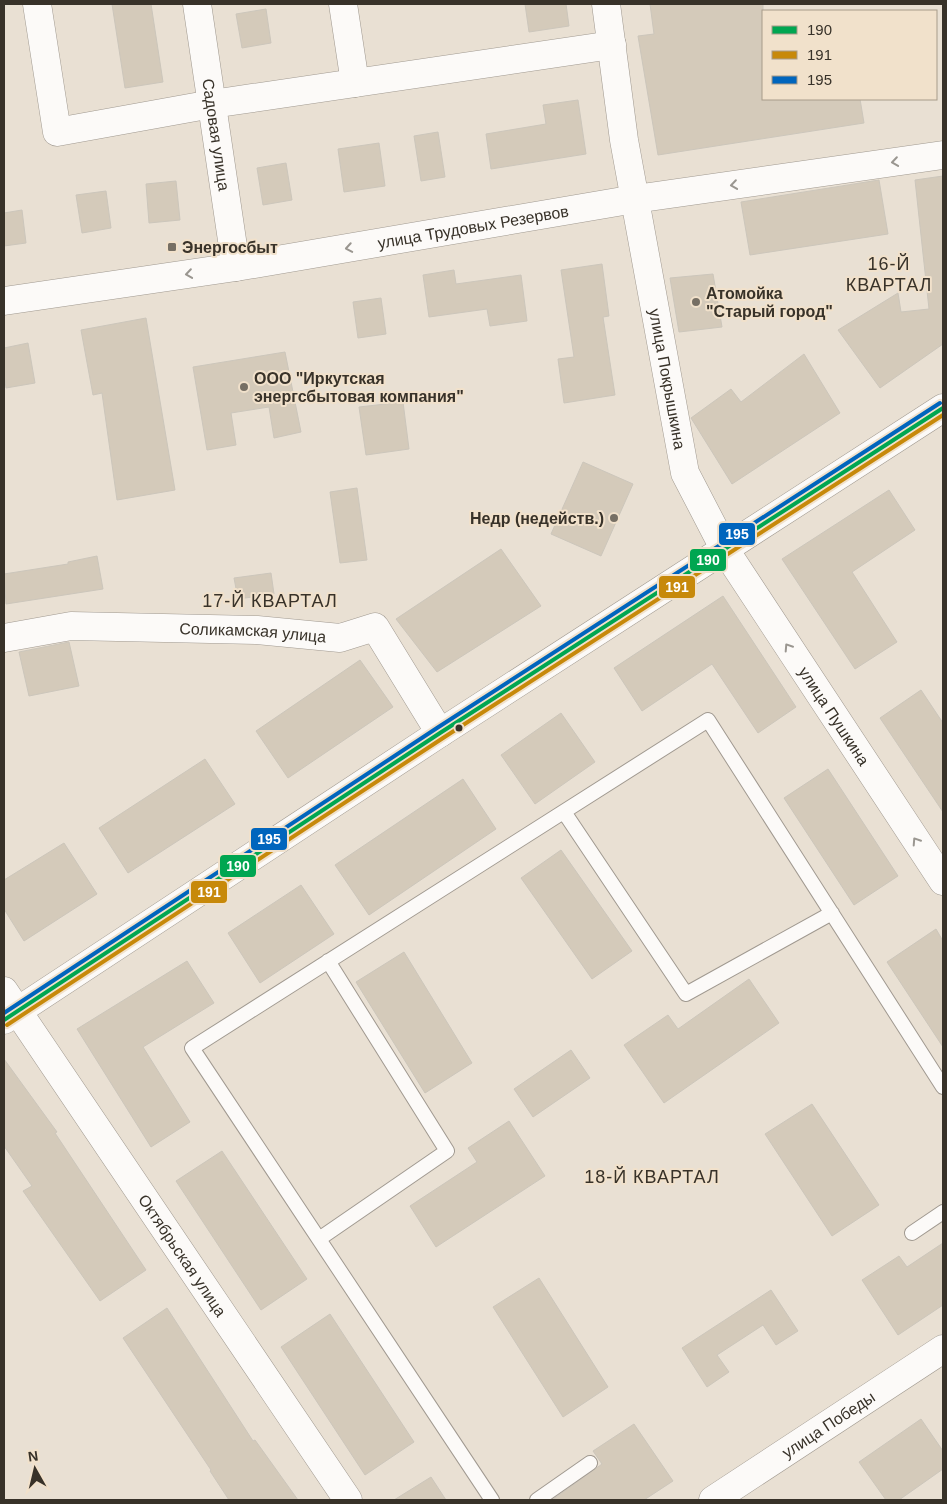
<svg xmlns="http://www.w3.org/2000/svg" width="947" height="1504" viewBox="0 0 947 1504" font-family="Helvetica,sans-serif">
<rect width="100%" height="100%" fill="#e9e0d3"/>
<path fill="#d4caba" stroke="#ccc6bb" d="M 112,4 L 151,4 L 163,82 L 125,88 Z
M 525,4 L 566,4 L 569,26 L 529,32 Z
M 650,4 L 763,4 L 763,99 L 860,99 L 864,123 L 658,155 L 638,36 L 654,34 Z
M 266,9 L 271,43 L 242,48 L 236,14 Z
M 578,100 L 586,154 L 491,169 L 486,134 L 546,124 L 543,105 Z
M 438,132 L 445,177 L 421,181 L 414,136 Z
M 379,143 L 385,186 L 344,192 L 338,149 Z
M 286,163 L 292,200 L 263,205 L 257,168 Z
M 943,176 L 943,344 L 880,388 L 838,330 L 898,293 L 901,312 L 929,309 L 915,180 Z
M 879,180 L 888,234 L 750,255 L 741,202 Z
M 176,181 L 180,220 L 149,223 L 146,184 Z
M 106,191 L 111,228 L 82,233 L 76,195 Z
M 22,210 L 26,243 L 4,246 L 4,213 Z
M 602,264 L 609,316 L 603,317 L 615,395 L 564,403 L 558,359 L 574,357 L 561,270 Z
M 454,270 L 456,284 L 521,275 L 527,321 L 490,326 L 487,309 L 429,317 L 423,275 Z
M 713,274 L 722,327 L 679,332 L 670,278 Z
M 381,298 L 386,334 L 358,338 L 353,302 Z
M 146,318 L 175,490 L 117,500 L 102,393 L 93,395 L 81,330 Z
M 28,343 L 35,383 L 6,388 L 4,375 L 4,348 Z
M 285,352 L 301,432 L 274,438 L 269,407 L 231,413 L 236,445 L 207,450 L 193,367 Z
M 804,354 L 840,413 L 732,484 L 691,418 L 731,389 L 741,402 Z
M 403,402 L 409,449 L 366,455 L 359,407 Z
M 583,462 L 633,484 L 601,556 L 551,534 Z
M 357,488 L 367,560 L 340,563 L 330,492 Z
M 889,490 L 915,530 L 852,572 L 897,642 L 855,669 L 782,559 Z
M 501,549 L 541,606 L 437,672 L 396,619 Z
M 97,556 L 103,589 L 6,604 L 4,574 L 68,564 L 68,562 Z
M 271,573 L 274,594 L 238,599 L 234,578 Z
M 723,596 L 796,707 L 758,733 L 712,664 L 642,711 L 614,668 Z
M 69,642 L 79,686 L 29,696 L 19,652 Z
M 360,660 L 393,707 L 288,778 L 256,731 Z
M 921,690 L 943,723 L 943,812 L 880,718 Z
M 561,713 L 595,762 L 535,804 L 501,755 Z
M 205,759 L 235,804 L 128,873 L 99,828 Z
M 828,769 L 898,876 L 854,905 L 784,798 Z
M 463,779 L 496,829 L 369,915 L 335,865 Z
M 64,843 L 97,894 L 24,941 L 4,909 L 4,880 Z
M 561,850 L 632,951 L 592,979 L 521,878 Z
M 301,885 L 334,934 L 260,983 L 228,933 Z
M 936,929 L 943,941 L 943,1047 L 887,962 Z
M 404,952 L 472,1063 L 425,1093 L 356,982 Z
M 187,961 L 214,1003 L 143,1047 L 190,1122 L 151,1147 L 77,1029 Z
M 749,979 L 779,1023 L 664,1103 L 624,1045 L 668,1015 L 678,1029 Z
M 571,1050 L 590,1078 L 533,1117 L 514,1089 Z
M 4,1059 L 57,1132 L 55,1133 L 146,1270 L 100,1301 L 23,1191 L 32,1186 L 4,1146 Z
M 812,1104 L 879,1205 L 832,1236 L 765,1134 Z
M 509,1121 L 545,1176 L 436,1247 L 410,1206 L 477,1162 L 468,1148 Z
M 222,1151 L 307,1279 L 261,1310 L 176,1181 Z
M 943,1243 L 943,1305 L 898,1335 L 862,1280 L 899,1256 L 907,1267 Z
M 539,1278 L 608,1387 L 563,1417 L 493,1307 Z
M 771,1290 L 798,1331 L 776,1345 L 763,1325 L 717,1355 L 729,1372 L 707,1387 L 682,1348 Z
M 167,1308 L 253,1441 L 255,1440 L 298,1500 L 229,1500 L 210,1471 L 211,1470 L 123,1338 Z
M 330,1314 L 414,1442 L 365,1475 L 281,1347 Z
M 921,1419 L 943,1451 L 943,1469 L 899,1500 L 886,1500 L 859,1462 Z
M 634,1424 L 673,1481 L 644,1500 L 552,1500 L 602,1464 L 593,1451 Z
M 431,1477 L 446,1500 L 394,1500 Z"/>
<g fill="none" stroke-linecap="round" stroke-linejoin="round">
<g stroke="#a09990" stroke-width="16">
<path id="service" d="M 564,812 L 686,994 L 832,913
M 912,1233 L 943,1212
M 319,1239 L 447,1151 L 328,961
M 492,1500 L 192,1048 L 708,720 L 943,1087
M 537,1500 L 590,1463"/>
</g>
<g stroke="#a09990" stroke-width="29">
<g id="minor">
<path d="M 37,4 L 57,132 L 212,104 L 612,45"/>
<path id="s1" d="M 197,4 L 236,267"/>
<path d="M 343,4 L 355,83"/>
<path id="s2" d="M 606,4 L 624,140 L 685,473 L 725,550 L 943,881"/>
<path id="s3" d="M 4,301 L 236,267 L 635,199 L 943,155"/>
<path id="s4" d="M 4,638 L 71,626 L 257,630 L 340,638 L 375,627 L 440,733"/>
<path id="s5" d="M 4,991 L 348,1500"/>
<path id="s6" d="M 713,1500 L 943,1349"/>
</g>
</g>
<g stroke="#a09990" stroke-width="29">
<path id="primary" d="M 4,1020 L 440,733 L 943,408"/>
</g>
<use href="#service" stroke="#fcfaf8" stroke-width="14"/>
<use href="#minor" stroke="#fcfaf8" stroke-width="28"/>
<use href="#primary" stroke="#fcfaf8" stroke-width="28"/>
<g stroke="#f1e1cb" stroke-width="8">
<path id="bus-1" d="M 4,1020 L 440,733 L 943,408"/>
</g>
<g stroke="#f1e1cb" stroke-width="8">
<path id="bus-2" d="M 7,1025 L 443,738 L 943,415"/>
</g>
<g stroke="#f1e1cb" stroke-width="8">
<path id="bus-3" d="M 4,1013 L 437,728 L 940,403"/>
</g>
<use href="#bus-1" stroke="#00a651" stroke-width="4"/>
<use href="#bus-2" stroke="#c7890a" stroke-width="4"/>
<use href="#bus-3" stroke="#0065bd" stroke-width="4"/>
</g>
<defs><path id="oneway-chevron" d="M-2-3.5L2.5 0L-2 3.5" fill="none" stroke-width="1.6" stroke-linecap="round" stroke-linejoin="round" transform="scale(1.25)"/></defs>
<g stroke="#9a9690">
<use href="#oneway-chevron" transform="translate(895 162) rotate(172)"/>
<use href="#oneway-chevron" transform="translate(734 185) rotate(172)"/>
<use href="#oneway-chevron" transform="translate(349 248) rotate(170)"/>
<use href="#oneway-chevron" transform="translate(189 274) rotate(172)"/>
<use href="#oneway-chevron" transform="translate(788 647) rotate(-123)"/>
<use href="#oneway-chevron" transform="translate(916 841) rotate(-123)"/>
</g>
<g fill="#766f64" stroke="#f1e1cb" stroke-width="2">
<rect x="167" y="242" width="10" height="10" rx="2.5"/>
<circle cx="696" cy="302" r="5"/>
<circle cx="244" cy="387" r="5"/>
<circle cx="614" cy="518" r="5"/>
</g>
<circle fill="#383229" stroke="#f1e1cb" stroke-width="2" cx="459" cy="728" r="4.5"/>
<g text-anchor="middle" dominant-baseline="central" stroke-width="4" stroke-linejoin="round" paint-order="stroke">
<g font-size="16" fill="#383229" stroke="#f1e1cb">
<text stroke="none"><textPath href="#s1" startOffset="132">Садовая улица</textPath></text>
<text stroke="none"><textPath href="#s3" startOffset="475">улица Трудовых Резервов</textPath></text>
<text stroke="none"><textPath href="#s2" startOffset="380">улица Покрышкина</textPath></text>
<text stroke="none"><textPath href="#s4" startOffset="250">Соликамская улица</textPath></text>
<text stroke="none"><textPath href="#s2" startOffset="761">улица Пушкина</textPath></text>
<text stroke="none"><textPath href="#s5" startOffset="319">Октябрьская улица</textPath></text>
<text stroke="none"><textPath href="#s6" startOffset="138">улица Победы</textPath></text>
</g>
<g font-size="16" font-weight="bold" fill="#383229" stroke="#f1e1cb" text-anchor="start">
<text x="182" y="247">Энергосбыт</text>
<text x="706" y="293">Атомойка<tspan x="706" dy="18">"Старый город"</tspan></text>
<text x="254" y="378">ООО "Иркутская<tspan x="254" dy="18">энергсбытовая компания"</tspan></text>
<text x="604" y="518" text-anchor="end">Недр (недейств.)</text>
</g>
<g font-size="18" letter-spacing="1" fill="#383229" stroke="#f1e1cb">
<text x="889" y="264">16-Й<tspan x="889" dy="21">КВАРТАЛ</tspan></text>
<text x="270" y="601">17-Й КВАРТАЛ</text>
<text x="652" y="1177">18-Й КВАРТАЛ</text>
</g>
</g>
<g stroke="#f1e1cb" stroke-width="2">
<rect x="718" y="522" width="38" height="24" rx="5" fill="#0065bd"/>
<rect x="689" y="548" width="38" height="24" rx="5" fill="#00a651"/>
<rect x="658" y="575" width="38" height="24" rx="5" fill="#c7890a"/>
<rect x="250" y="827" width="38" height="24" rx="5" fill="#0065bd"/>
<rect x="219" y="854" width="38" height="24" rx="5" fill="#00a651"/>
<rect x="190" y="880" width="38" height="24" rx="5" fill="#c7890a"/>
</g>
<g font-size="14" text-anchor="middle" font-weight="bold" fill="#fff">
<text x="737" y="539">195</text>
<text x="708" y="565">190</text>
<text x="677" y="592">191</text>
<text x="269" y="844">195</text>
<text x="238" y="871">190</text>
<text x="209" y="897">191</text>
</g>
<rect width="947" height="1504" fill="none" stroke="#383229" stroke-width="10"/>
<rect x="762" y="10" width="175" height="90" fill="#f1e1cb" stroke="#a79b8a"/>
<rect x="772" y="26" width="25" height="8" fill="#00a651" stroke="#a79b8a"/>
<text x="807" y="35" font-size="15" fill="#383229">190</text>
<rect x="772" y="51" width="25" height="8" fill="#c7890a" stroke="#a79b8a"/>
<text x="807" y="60" font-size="15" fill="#383229">191</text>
<rect x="772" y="76" width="25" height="8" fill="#0065bd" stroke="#a79b8a"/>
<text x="807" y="85" font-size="15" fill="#383229">195</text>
<g transform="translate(35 1469) rotate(352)" stroke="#f1e1cb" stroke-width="4" paint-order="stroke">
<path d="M0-4L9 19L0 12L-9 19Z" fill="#383229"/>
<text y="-8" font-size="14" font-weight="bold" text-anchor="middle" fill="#383229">N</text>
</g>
</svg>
